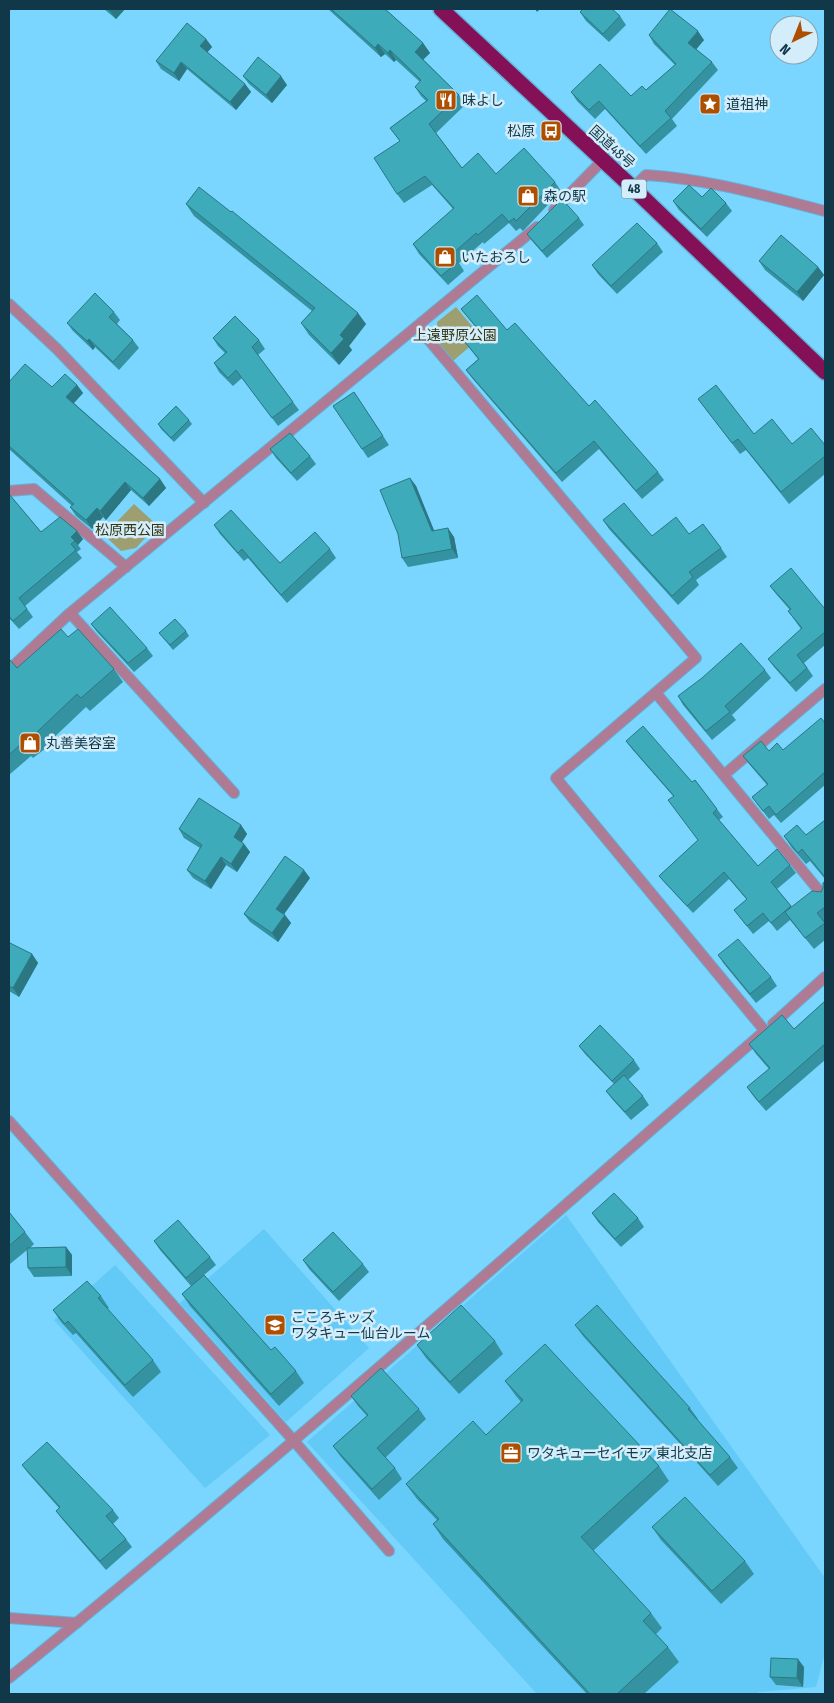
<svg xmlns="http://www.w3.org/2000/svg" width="834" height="1703" viewBox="0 0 834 1703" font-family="'Fira Sans Condensed','Noto Sans JP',sans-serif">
<rect width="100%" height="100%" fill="#7ad5ff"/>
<path fill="#63c9f7" d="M 566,1215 L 825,1578 L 825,1653 L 816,1687 L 759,1692 L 755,1694 L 537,1694 L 307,1442 Z
M 264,1229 L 369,1348 L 286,1422 L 180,1303 Z
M 115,1265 L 270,1435 L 205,1488 L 54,1320 Z"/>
<path fill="#9d9f70" d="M 456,307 L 481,337 L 453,361 L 438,342 L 437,322 Z
M 134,504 L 157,525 L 136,548 L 121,551 L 104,535 Z"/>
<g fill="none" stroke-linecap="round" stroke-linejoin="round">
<g stroke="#63b2d7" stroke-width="12">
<path id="lane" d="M 9,304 L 57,349 L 204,503
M 9,491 L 34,489 L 126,567
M 656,693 L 825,898
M 724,775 L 825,689"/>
</g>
<g stroke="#63b2d7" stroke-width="12">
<path id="street" d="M 633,188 L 646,175 C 708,179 766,196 825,211
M 554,210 L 602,161
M 417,326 L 696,658 L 556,778 L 765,1031
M 70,613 L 234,793
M 9,670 L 70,613 L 537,227
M 773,1024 L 825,977
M 9,1121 L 294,1441 L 389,1551
M 9,1618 L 77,1623
M 9,1678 C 265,1471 511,1252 760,1035"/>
</g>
<g stroke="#63b2d7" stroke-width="18">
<path id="highway" d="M 441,9 L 633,188 L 825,372"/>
</g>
<use href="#lane" stroke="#af7b94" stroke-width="10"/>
<use href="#street" stroke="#af7b94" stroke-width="10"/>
<use href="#highway" stroke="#841158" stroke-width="15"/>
</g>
<path fill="#3593a1" d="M 104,9 L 125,9 L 116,19 Z
M 328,9 L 385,9 L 423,43 L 430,53 L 423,59 L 459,95 L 465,105 L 436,133 L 462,168 L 496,174 L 555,182 L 561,191 L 523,231 L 520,228 L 516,231 L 509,223 L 484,244 L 483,242 L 459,263 L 464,271 L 448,285 L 419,254 L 413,244 L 453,209 L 432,185 L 404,203 L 397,194 L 400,141 L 390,128 L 426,101 L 421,96 L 415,87 L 420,82 L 396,60 L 394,62 L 385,54 L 381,57 Z
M 580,12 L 620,16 L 626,25 L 609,42 L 586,21 Z
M 649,35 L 704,40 L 696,49 L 712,62 L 718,70 L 672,119 L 677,126 L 646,154 L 605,109 L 595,119 L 577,101 L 571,92 L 631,96 L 646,90 L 675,65 L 654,44 Z
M 206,39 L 212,47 L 207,52 L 245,84 L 251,92 L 236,110 L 187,69 L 179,81 L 161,69 L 156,61 Z
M 243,76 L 287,85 L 272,103 L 249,84 Z
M 702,197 L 726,203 L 732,211 L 707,237 L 679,210 L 673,201 Z
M 186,204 L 366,324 L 349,346 L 352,350 L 339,365 L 309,335 L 301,323 L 312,311 L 194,216 Z
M 579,218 L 584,225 L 547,258 L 532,241 L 527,234 Z
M 657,243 L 663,252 L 617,294 L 598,274 L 592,265 Z
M 759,261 L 818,267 L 824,275 L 803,301 L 765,270 Z
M 461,309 L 507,330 L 589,406 L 658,472 L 664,480 L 642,499 L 599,449 L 562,482 L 472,378 L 466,370 L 478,359 L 464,341 L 478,330 Z
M 114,312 L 120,320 L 117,324 L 133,340 L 139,348 L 119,370 L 95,347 L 93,350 L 73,331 L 67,323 Z
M 213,338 L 259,340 L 265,349 L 258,355 L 299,410 L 278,426 L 242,378 L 233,386 L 219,372 L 214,363 L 225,353 L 218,346 Z
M 9,382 L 52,387 L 77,385 L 83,393 L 74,403 L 160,479 L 166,488 L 149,506 L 131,490 L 106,520 L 103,517 L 92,529 L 76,516 L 70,507 L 72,506 L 10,450 L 9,452 Z
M 354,392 L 389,445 L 368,458 L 333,406 Z
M 698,399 L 754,434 L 792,444 L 825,445 L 825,474 L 789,504 L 746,450 L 740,454 Z
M 189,420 L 192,424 L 174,442 L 161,429 L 158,424 Z
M 270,449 L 310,456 L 316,464 L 297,481 L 276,458 Z
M 410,478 L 416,486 L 434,531 L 454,537 L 458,558 L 408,567 L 402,558 Z
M 9,494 L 41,532 L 83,539 L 78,545 L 81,549 L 77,552 L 82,558 L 25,606 L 33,617 L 19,629 L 10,619 L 9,620 Z
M 603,520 L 652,536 L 689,534 L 721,548 L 727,557 L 696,580 L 699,585 L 678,605 L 609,529 Z
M 214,525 L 280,563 L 330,549 L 336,558 L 287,603 L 248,558 L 244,561 L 220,534 Z
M 770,586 L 825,609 L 825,645 L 804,663 L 813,676 L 796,692 L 774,667 L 768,659 L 801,629 L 788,611 L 790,610 L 776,594 Z
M 91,624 L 147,648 L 153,656 L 134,672 L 97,632 Z
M 186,631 L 189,636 L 173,650 L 159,633 Z
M 68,637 L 114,669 L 123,682 L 90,711 L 86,707 L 45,746 L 46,748 L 33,758 L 31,756 L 9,775 L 9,661 L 17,668 Z
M 765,670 L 771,678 L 732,715 L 736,720 L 712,740 L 683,705 L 678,696 Z
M 825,723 L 825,785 L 781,823 L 774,815 L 769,819 L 752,797 L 767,785 L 749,764 L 743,756 L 769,751 L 783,750 Z
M 626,741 L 692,782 L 695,780 L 723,817 L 719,820 L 758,866 L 790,865 L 796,873 L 777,889 L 792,907 L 821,892 L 823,888 L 825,881 L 825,940 L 814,949 L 790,920 L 777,931 L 769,921 L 753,934 L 734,910 L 747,900 L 729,879 L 693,913 L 665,883 L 659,876 L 698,840 L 673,796 L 632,749 Z
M 825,820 L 825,879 L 810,861 L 806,864 L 792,848 L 784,836 L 806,835 Z
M 241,825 L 247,834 L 242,842 L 244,844 L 250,852 L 237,872 L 226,865 L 211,889 L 193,878 L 187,870 L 200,848 L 184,838 L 179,829 Z
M 310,878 L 284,914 L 291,923 L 278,942 L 250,922 L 244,914 Z
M 9,945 L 32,954 L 38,963 L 19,997 L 9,991 Z
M 718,955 L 771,977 L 777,986 L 756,1003 L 724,964 Z
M 825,1001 L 825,1060 L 766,1111 L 754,1097 L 747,1087 L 769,1069 L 756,1054 L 749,1044 L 794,1029 Z
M 579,1046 L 634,1060 L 640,1069 L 628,1080 L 643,1096 L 649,1105 L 631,1120 L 612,1099 L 606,1091 L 614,1084 L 585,1054 Z
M 9,1212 L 25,1232 L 34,1244 L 30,1248 L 66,1247 L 72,1255 L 72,1276 L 34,1277 L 28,1268 L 27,1250 L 10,1264 L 9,1262 Z
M 592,1213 L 638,1218 L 644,1227 L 621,1247 L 598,1222 Z
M 154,1241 L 210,1257 L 216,1265 L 204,1275 L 271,1350 L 296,1371 L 304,1383 L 279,1406 L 190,1306 L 182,1294 L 191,1286 L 160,1250 Z
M 303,1260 L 363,1264 L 369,1272 L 339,1301 L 309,1269 Z
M 101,1296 L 109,1308 L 107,1309 L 153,1360 L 161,1372 L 133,1397 L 76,1333 L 73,1335 L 61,1322 L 53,1310 Z
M 575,1325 L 690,1408 L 698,1419 L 697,1420 L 730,1457 L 738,1468 L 718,1486 L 583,1336 Z
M 495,1341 L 503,1354 L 459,1394 L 426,1358 L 417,1345 Z
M 505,1381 L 659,1466 L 669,1481 L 593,1551 L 651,1613 L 662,1628 L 656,1634 L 668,1647 L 679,1662 L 644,1694 L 587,1694 L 443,1539 L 433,1524 L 437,1520 L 417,1499 L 406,1484 L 486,1435 L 521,1402 L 516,1396 Z
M 351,1396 L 419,1409 L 426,1419 L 385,1458 L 395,1468 L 402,1479 L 379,1500 L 341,1457 L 333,1446 L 367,1416 L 358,1406 Z
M 22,1465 L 113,1510 L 119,1518 L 113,1524 L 126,1539 L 132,1547 L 106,1570 L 62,1519 L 56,1511 L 59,1508 L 28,1473 Z
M 652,1527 L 745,1561 L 754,1574 L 721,1604 L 661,1540 Z
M 804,1667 L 803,1687 L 776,1685 L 770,1677 Z"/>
<path fill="#2b7883" d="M 108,9 L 125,9 L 116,19 Z
M 535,9 L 540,9 L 537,12 Z
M 698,31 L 704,40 L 694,52 L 688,43 Z
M 206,39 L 212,47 L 206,54 L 200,46 Z
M 423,43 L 430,53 L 422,61 L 415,52 Z
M 378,44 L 385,54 L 381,57 L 375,48 Z
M 390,50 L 396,60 L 394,62 L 388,53 Z
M 181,62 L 187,69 L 179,81 L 174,73 Z
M 281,76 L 287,85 L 272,103 L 266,95 Z
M 245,84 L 251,92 L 236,110 L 230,102 Z
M 818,267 L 824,275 L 803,301 L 797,292 Z
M 358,313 L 366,324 L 349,346 L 352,350 L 339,365 L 331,353 L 340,335 Z
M 89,339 L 95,347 L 93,350 L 87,341 Z
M 77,385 L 83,393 L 72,405 L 66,397 Z
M 410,478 L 416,486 L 438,540 L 432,531 Z
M 160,479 L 166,488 L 149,506 L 143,498 Z
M 125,482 L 131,490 L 106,520 L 100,511 Z
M 97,508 L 103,517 L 92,529 L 86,520 Z
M 448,528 L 454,537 L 458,558 L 452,549 Z
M 77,531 L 83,539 L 78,545 L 71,537 Z
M 241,825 L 247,834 L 240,845 L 234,837 Z
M 244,844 L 250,852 L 237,872 L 231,864 Z
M 221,857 L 226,865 L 211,889 L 205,881 Z
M 304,870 L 310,878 L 282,917 L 276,909 Z
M 285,915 L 291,923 L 278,942 L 272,933 Z
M 32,954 L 38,963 L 19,997 L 13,988 Z
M 66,1247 L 72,1255 L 72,1276 L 66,1267 Z
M 798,1659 L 804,1667 L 803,1687 L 797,1678 Z"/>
<path fill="#3eabbb" stroke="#2b7883" d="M 331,9 L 385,9 L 423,43 L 415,52 L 459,95 L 429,124 L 462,168 L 478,153 L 496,174 L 524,148 L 555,182 L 516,221 L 514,218 L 509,222 L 502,214 L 478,235 L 476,233 L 451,255 L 458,262 L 441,276 L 413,244 L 454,208 L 425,176 L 397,194 L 374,158 L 400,141 L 390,128 L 428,100 L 415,87 L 421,80 L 390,50 L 388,53 L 378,44 L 375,48 Z
M 583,9 L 612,9 L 620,16 L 603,34 L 580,12 Z
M 670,9 L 698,31 L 688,43 L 712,62 L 665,111 L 671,118 L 640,146 L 599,101 L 589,110 L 571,92 L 600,64 L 631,96 L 642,86 L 646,90 L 676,64 L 649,35 Z
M 187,23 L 206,39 L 200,46 L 245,84 L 230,102 L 181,62 L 174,73 L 156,61 Z
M 258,57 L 281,76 L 266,95 L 243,76 Z
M 689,185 L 702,197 L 711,188 L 726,203 L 701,229 L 673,201 Z
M 199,187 L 231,212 L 232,211 L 358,313 L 340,335 L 344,339 L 331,353 L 301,323 L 315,308 L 186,204 Z
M 562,199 L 579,218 L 542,251 L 527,234 Z
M 637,223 L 657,243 L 611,286 L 592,265 Z
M 781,235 L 818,267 L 797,292 L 759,261 Z
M 95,293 L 114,312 L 109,317 L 133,340 L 113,362 L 89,339 L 87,341 L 67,323 Z
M 477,295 L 507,330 L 515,323 L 589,406 L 595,400 L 658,472 L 636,491 L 594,441 L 556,473 L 466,370 L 479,359 L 464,341 L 478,329 L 461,309 Z
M 235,316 L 259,340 L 252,347 L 293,402 L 272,418 L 236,370 L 228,378 L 214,363 L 227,352 L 213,338 Z
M 25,364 L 52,387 L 65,374 L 77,385 L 66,397 L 160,479 L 143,498 L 125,482 L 100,511 L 97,508 L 86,520 L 70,507 L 74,504 L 9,446 L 9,382 Z
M 716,385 L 754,434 L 772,419 L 792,444 L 811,428 L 825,445 L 825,456 L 781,492 L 738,439 L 732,443 L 698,399 Z
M 354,392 L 383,436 L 362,449 L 333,406 Z
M 176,406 L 189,420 L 171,438 L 158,424 Z
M 290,433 L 310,456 L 291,473 L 270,449 Z
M 410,478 L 432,531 L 448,528 L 452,549 L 402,558 L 398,534 L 380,490 Z
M 9,494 L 41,532 L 60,517 L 77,531 L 71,537 L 75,541 L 71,544 L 76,550 L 19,598 L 27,609 L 13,621 L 9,616 Z
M 624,503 L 652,536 L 676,517 L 689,534 L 703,524 L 721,548 L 689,572 L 693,577 L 672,596 L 603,520 Z
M 231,510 L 280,563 L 315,532 L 330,549 L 281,595 L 242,549 L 238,553 L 214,525 Z
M 791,568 L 825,609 L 825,632 L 797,655 L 807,668 L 790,683 L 768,659 L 802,628 L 788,611 L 791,609 L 770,586 Z
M 110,607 L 147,648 L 128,663 L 91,624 Z
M 175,619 L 186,631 L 170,645 L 159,633 Z
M 61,629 L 68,637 L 78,629 L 114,669 L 81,698 L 77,694 L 36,733 L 37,735 L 24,745 L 22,743 L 9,755 L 9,661 L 10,660 L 17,668 Z
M 741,643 L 765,670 L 725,706 L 730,712 L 706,731 L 678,696 L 702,678 Z
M 821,718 L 825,723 L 825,772 L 776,815 L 769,806 L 763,811 L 752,797 L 768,784 L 743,756 L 761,741 L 769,751 L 777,743 L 783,750 Z
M 643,726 L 692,782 L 695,780 L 717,809 L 713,813 L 758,866 L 777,849 L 790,865 L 771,882 L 791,906 L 771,923 L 763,913 L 747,926 L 734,910 L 747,899 L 724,872 L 687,906 L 659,876 L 698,840 L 668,800 L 674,796 L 626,741 Z
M 199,798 L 241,825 L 234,837 L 244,844 L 231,864 L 221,857 L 205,881 L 187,870 L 202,845 L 179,829 Z
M 825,820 L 825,877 L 802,849 L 798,853 L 784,836 L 797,825 L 806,835 Z
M 285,856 L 304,870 L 276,909 L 285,915 L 272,933 L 244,914 Z
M 825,881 L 825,907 L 817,913 L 825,923 L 805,938 L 785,912 L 812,891 L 821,892 L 823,888 L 823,883 Z
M 738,939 L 771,977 L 750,994 L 718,955 Z
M 10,943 L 32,954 L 13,988 L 9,986 L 9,945 Z
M 825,1001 L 825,1044 L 759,1102 L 747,1087 L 770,1068 L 749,1044 L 782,1015 L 794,1029 Z
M 600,1025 L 634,1060 L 612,1081 L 579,1046 Z
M 624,1075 L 643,1096 L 625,1112 L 606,1091 Z
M 614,1193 L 638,1218 L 615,1239 L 592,1213 Z
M 9,1212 L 25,1232 L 9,1246 Z
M 178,1220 L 210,1257 L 186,1278 L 154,1241 Z
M 333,1232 L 363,1264 L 333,1292 L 303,1260 Z
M 66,1247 L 66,1267 L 28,1268 L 27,1248 Z
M 204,1275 L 271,1350 L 275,1347 L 296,1371 L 271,1394 L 182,1294 Z
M 87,1281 L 101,1296 L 98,1298 L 153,1360 L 125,1385 L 68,1321 L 65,1324 L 53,1310 Z
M 461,1305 L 495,1341 L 450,1382 L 417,1345 Z
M 597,1305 L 690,1408 L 688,1409 L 730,1457 L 710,1475 L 575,1325 Z
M 545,1344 L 659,1466 L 581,1537 L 651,1613 L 643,1621 L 668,1647 L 617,1694 L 590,1694 L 433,1524 L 439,1519 L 406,1484 L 473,1421 L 486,1435 L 523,1400 L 505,1381 Z
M 381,1368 L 419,1409 L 377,1448 L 395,1468 L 372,1489 L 333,1446 L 368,1415 L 351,1396 Z
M 47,1442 L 113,1510 L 106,1516 L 126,1539 L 100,1561 L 56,1511 L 60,1507 L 22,1465 Z
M 685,1497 L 745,1561 L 712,1591 L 652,1527 Z
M 771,1658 L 798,1659 L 797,1678 L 770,1677 Z"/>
<defs>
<g id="restaurant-square" transform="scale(1.125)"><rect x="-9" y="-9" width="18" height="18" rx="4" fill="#ae4f00" stroke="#d4edfa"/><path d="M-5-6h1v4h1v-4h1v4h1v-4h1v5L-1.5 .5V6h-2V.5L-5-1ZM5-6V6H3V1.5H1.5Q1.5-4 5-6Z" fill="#fff"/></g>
<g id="sight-square" transform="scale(1.125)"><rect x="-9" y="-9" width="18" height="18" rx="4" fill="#ae4f00" stroke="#d4edfa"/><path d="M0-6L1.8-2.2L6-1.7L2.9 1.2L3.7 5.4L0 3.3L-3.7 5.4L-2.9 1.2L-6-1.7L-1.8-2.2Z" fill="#fff"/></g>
<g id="bus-square" transform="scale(1.125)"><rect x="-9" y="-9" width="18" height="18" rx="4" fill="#ae4f00" stroke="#d4edfa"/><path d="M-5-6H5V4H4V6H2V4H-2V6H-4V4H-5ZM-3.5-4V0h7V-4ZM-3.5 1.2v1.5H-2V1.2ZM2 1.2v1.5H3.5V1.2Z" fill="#fff"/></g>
<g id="shop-square" transform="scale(1.125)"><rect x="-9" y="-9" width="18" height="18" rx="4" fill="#ae4f00" stroke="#d4edfa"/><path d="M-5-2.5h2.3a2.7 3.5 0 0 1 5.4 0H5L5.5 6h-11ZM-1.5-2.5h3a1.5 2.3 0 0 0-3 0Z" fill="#fff"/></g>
<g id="school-square" transform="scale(1.125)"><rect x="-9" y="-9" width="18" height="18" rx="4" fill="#ae4f00" stroke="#d4edfa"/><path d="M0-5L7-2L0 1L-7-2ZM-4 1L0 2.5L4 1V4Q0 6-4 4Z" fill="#fff"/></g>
<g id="office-square" transform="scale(1.125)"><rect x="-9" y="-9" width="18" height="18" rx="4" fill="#ae4f00" stroke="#d4edfa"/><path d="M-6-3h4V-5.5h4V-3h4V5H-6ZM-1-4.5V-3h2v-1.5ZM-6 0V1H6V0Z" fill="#fff"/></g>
</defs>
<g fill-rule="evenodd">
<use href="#restaurant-square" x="446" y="100"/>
<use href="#sight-square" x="710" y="104"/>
<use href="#bus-square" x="551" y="131"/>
<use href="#shop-square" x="528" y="196"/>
<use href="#shop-square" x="445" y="257"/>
<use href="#shop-square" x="30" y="743"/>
<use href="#school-square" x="275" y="1325"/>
<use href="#office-square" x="511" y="1453"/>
</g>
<g text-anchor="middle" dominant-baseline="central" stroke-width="5" stroke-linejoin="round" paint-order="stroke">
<rect fill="#d4edfa" stroke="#4b6e7d" stroke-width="1" x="621.5" y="179.5" width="25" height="19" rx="4"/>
<g font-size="12" font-weight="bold" fill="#103848">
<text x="634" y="189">48</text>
</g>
<g font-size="14" fill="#103848" stroke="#d4edfa" text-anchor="start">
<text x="462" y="100">味よし</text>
<text x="726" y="104">道祖神</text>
<text x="535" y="131" text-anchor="end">松原</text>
<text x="544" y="196">森の駅</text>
<text x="461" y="257">いたおろし</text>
<text x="46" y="743">丸善美容室</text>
<text x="291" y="1317">こころキッズ<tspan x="291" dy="16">ワタキュー仙台ルーム</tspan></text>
<text x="527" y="1453">ワタキューセイモア 東北支店</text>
</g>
<g font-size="14" fill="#103848" stroke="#d4edfa">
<text transform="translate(612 147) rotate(42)">国道48号</text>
</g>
<g font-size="14" fill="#343513" stroke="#d4edfa">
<text x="455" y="335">上遠野原公園</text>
<text x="130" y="530">松原西公園</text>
</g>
</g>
<rect width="834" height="1703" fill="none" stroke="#103848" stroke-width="20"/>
<g transform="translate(794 40) rotate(223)"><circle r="24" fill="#d4edfa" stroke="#86a5b3"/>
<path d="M0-4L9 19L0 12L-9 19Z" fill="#ae4f00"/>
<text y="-8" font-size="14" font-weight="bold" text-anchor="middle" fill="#103848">N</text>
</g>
</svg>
